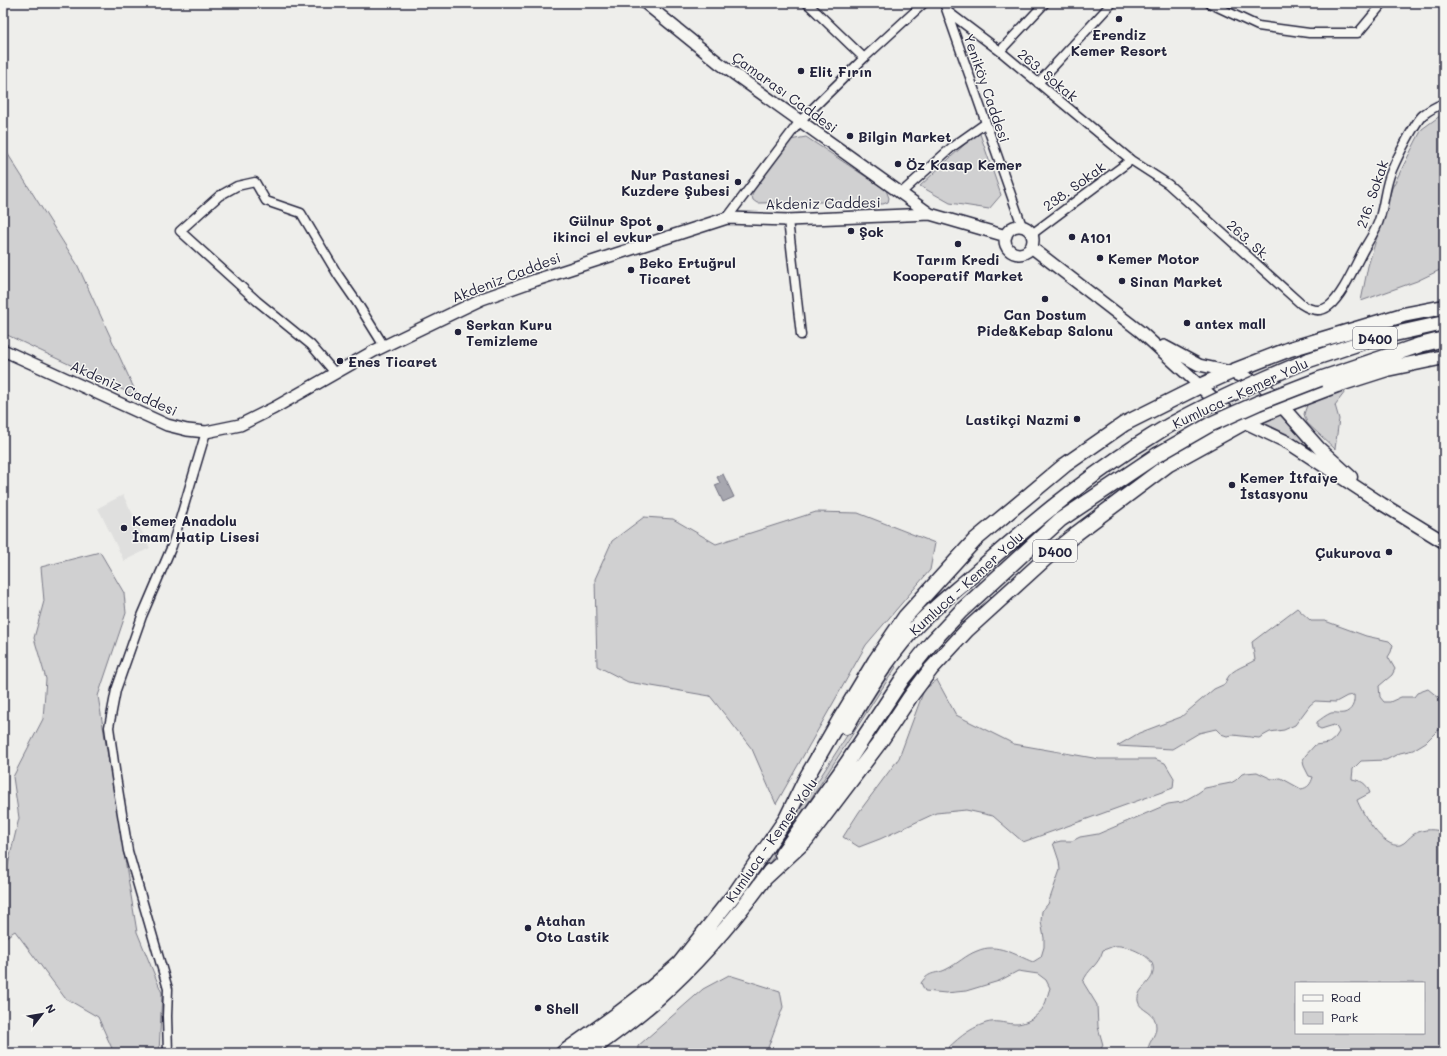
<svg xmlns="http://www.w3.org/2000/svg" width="1447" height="1056" viewBox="0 0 1447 1056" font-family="Mali,sans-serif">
<rect width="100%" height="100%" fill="#eeeeeb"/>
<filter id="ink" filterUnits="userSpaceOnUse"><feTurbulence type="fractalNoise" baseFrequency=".025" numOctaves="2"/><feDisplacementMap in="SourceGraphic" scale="8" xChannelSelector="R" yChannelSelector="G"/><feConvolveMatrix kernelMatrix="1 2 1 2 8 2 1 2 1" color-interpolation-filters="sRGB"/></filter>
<g filter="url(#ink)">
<path fill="#dfdfde" d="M 123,495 L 150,548 L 124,561 L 98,508 Z"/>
<path fill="#d0d0d1" stroke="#797986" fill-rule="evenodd" d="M 1444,113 L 1444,268 L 1417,281 L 1361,301 L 1368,266 L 1392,188 L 1422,129 Z
M 979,131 L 1001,195 L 989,209 L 950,203 L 920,186 Z
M 806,137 L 886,190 L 889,198 L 888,202 L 883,204 L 821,202 L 757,203 L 753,200 L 752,196 L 754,187 L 790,140 Z
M 3,148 L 4,148 L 77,264 L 138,397 L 3,333 Z
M 1348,388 L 1335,405 L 1339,419 L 1335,449 L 1307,423 L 1304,414 L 1308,402 Z
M 1278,413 L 1309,447 L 1308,450 L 1287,434 L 1260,421 Z
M 816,512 L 858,513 L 935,543 L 930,570 L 866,645 L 776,804 L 752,749 L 710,696 L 628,682 L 597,666 L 595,579 L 612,541 L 644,517 L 673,519 L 716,544 Z
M 100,552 L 124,593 L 126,613 L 98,696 L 137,932 L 162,993 L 159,1053 L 114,1053 L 98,1017 L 65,998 L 15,931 L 3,939 L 3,886 L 19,818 L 13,777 L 43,719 L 46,679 L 34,638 L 44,601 L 41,567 Z
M 1297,608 L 1311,621 L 1325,621 L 1366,636 L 1389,641 L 1393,645 L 1391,652 L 1388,657 L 1395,669 L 1392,675 L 1379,686 L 1380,697 L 1384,702 L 1390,702 L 1401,697 L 1414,697 L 1417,693 L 1428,689 L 1444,702 L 1444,728 L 1437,731 L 1426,742 L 1413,750 L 1400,753 L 1386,760 L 1361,761 L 1353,769 L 1352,779 C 1361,781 1366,782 1370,793 L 1357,800 C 1362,813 1383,849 1400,845 C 1406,843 1409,837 1414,834 C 1423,829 1436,828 1444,833 L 1444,1053 L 1147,1053 C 1148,1042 1156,1036 1156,1027 C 1157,1011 1140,1012 1138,1001 C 1136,987 1156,983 1153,966 C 1151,955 1125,944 1114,946 C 1111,947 1107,949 1103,950 C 1098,967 1088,968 1083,982 L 1097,1005 L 1098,1027 L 1103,1045 L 1099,1053 L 943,1053 C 956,1040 968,1029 986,1023 C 996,1020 1004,1023 1014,1024 C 1025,1025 1039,1016 1044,1006 C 1047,1000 1048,993 1050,988 L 1046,980 L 1038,974 L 1018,971 L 999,981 L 966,991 L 946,993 L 925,991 L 921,983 C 930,970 936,975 947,969 C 957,964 966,955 977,951 C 997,942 1015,955 1033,962 L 1041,957 L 1044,947 L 1044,938 L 1041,921 L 1042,911 L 1048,904 L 1060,870 L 1059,861 L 1053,843 L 1061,841 L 1072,841 L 1080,837 L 1098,834 L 1168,804 L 1182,802 L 1198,793 L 1205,788 L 1231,783 L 1236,780 L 1242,774 L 1246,773 L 1257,772 L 1272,779 L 1281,778 L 1301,789 C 1308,788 1311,784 1313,777 L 1309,776 L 1304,766 L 1303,760 L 1305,756 L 1315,745 L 1329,743 L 1335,738 L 1339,732 L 1337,728 L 1334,725 L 1321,729 L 1317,727 L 1317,722 C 1321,719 1326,715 1331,713 C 1335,712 1340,714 1344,713 C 1352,711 1355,703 1354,695 L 1347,696 L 1336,702 L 1315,701 L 1310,705 L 1295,725 L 1284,730 L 1270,732 L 1259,738 L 1233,735 L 1227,736 L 1221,734 L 1216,729 L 1199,733 L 1172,749 L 1117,746 L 1139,733 L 1181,717 L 1214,689 L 1225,684 C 1229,669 1242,668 1255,660 L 1252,642 ZM 1296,983 L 1424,983 L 1424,1033 L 1296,1033 Z
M 893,664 L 896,667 L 770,862 L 724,923 L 621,1021 L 578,1053 L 570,1053 L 720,921 L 767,860 Z
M 937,680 L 956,715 L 1014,744 L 1099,759 L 1155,759 L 1165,763 L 1174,778 L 1173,788 L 1023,842 L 993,816 L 966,810 L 936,813 L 880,839 L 859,847 L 843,837 L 859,812 L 899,758 L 924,690 Z
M 729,975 L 780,991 L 783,1007 L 766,1053 L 638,1053 L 638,1046 L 703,989 Z"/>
<path fill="#a7a7af" stroke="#727281" d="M 723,474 L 734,497 L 723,502 L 715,485 L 720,483 L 717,477 Z"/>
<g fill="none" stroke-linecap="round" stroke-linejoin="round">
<g stroke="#22223b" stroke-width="11">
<path id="minor" d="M 807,3 L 864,58
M 944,3 L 1022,226
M 1209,3 L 1258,26 L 1309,33 L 1358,33 L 1383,3
M 947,11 L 1000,51 L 1131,160 L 1168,184 L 1301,304 C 1310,310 1320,313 1329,306 C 1343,295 1355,265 1364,249 C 1370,239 1377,229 1380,217 C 1385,201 1385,185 1392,170 C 1397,158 1415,122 1423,115 C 1429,110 1437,106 1444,103
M 1000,51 L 1045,3
M 1038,83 L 1112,3
M 901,193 L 952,147 L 986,123
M 727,218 L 800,121 L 864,58 L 924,3
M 788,220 L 801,335
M 1032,234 L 1131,160
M 335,373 L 311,345 L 257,301 L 180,231 L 219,196 L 237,186 L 255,182 L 266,201 L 301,213 L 338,275 L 356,301 L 384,346
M 168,1053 L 167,1016 L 168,989 L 128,851 L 116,777 L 109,727 L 116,690 L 142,616 L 172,546 L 206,432"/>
</g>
<g stroke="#22223b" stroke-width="14">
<path id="tertiary" d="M 645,3 L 719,63 L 930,214
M1005 240a14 14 0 1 1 28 0a14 14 0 1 1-28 0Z
M 1031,247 L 1141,332 L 1200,386
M 1164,346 L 1199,365 L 1231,372
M 3,350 L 167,425 L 187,430 L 206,432 L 240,425 L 274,408 L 374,351 L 482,299 L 536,280 L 727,218 L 788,220 L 930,214 L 1006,236"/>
</g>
<g stroke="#22223b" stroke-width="15">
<path id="secondary" d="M 1231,372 L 1263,385 L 1319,448 L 1351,477
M 1200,386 L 1223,408 L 1245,422 L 1289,443 L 1382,504 L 1444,542"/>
</g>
<g stroke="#22223b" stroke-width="17">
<path id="trunk" d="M 1309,360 L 1372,339 L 1444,323
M 1320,379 L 1420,345 L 1444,339
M 846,727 C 866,694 886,660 911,632 C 930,610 953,593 974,574 C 1026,528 1078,484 1136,446
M 785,821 L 806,778 L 840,719 L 875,661 L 905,617 L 975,540 L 1065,465 L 1124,424 L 1200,386 L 1231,372 L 1290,349 L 1403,315 L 1444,307
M 782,854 L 847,763 L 903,678 L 932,642 L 961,611 L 1060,520 L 1157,455
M 765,878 L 806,840 L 880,742 L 910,697 L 931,669 L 967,630 L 1045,559 L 1077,533 L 1169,464 L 1245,422 L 1282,406 L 1337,385 L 1387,369 L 1444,357
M 563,1053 L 619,1013 L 649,990 L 679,964 L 736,892 L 790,813
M 587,1053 C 611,1036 635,1018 657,999 C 700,961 737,917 770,871"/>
</g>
<use href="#minor" stroke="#f6f6f2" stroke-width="8"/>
<use href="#tertiary" stroke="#f6f6f2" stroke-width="11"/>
<use href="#secondary" stroke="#f6f6f2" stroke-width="12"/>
<use href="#trunk" stroke="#f6f6f2" stroke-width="14"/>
<g stroke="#22223b" stroke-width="17" stroke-linecap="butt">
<path id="trunk-bridge" d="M 1136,446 C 1151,437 1165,427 1181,419 C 1222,397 1265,378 1309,360
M 1157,455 L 1211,424 L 1258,403 L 1320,379"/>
</g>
<use href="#trunk-bridge" stroke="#f6f6f2" stroke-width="14"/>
</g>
</g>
<g fill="#22223b" stroke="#f6f6f2" stroke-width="1.5">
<circle cx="1119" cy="19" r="4"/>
<circle cx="801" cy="71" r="4"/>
<circle cx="850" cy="136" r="4"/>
<circle cx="898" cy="164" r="4"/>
<circle cx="738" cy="182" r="4"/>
<circle cx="660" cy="228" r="4"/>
<circle cx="851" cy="231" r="4"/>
<circle cx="1072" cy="237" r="4"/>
<circle cx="958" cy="244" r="4"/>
<circle cx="1100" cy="258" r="4"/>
<circle cx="631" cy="270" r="4"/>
<circle cx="1122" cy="281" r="4"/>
<circle cx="1045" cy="299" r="4"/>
<circle cx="1187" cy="323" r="4"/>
<circle cx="458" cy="332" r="4"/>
<circle cx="340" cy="361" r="4"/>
<circle cx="1077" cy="419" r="4"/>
<circle cx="1232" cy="485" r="4"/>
<circle cx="124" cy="528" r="4"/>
<circle cx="1389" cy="552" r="4"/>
<circle cx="528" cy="928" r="4"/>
<circle cx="538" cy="1008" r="4"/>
</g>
<g text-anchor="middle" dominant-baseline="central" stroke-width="3" stroke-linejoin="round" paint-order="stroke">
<g fill="#f6f6f2" stroke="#626272" stroke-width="1">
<rect x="1353" y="327" width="44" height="22" rx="3"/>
<rect x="1033" y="540" width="44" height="22" rx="3"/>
</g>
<g font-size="13" font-weight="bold" fill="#22223b">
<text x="1375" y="338">D400</text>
<text x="1055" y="551">D400</text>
</g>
<g font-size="14" font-weight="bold" fill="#22223b" stroke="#f6f6f2" text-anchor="start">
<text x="1119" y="34" text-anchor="middle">Erendiz<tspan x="1119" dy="16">Kemer Resort</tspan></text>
<text x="809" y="71">Elit Fırın</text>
<text x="858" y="136">Bilgin Market</text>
<text x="906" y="164">Öz Kasap Kemer</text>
<text x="730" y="174" text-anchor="end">Nur Pastanesi<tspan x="730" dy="16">Kuzdere Şubesi</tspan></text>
<text x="652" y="220" text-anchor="end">Gülnur Spot<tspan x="652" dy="16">ikinci el evkur</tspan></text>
<text x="859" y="231">Şok</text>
<text x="1080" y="237">A101</text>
<text x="1108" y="258">Kemer Motor</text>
<text x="958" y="259" text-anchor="middle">Tarım Kredi<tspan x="958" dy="16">Kooperatif Market</tspan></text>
<text x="639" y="262">Beko Ertuğrul<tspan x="639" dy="16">Ticaret</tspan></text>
<text x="1130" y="281">Sinan Market</text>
<text x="1045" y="314" text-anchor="middle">Can Dostum<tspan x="1045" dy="16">Pide&amp;Kebap Salonu</tspan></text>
<text x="1195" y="323">antex mall</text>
<text x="466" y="324">Serkan Kuru<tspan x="466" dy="16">Temizleme</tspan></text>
<text x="348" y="361">Enes Ticaret</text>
<text x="1069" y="419" text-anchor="end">Lastikçi Nazmi</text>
<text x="1240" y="477">Kemer İtfaiye<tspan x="1240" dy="16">İstasyonu</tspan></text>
<text x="132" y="520">Kemer Anadolu<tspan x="132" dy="16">İmam Hatip Lisesi</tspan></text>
<text x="1381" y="552" text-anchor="end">Çukurova</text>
<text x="536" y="920">Atahan<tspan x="536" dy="16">Oto Lastik</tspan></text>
<text x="546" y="1008">Shell</text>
</g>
<g font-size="14" fill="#22223b" stroke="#f6f6f2">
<text transform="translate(1048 75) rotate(40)">263. Sokak</text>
<text transform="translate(987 88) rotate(71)">Yeniköy Caddesi</text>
<text transform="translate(785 92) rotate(36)">Çamarası Caddesi</text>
<text transform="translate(1074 186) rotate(-36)">238. Sokak</text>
<text transform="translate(1372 194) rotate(-71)">216. Sokak</text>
<text transform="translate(823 203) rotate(-1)">Akdeniz Caddesi</text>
<text transform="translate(1249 240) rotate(42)">263. Sk.</text>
<text transform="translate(506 277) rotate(-21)">Akdeniz Caddesi</text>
<text transform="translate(124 388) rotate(24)">Akdeniz Caddesi</text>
<text transform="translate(1240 393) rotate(-25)">Kumluca - Kemer Yolu</text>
<text transform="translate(966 583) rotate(-42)">Kumluca - Kemer Yolu</text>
<text transform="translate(771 840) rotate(-55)">Kumluca - Kemer Yolu</text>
</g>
</g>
<rect width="1447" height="1056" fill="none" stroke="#f6f6f2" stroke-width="16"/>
<rect x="8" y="8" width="1431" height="1040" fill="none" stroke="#22223b" stroke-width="1.5" filter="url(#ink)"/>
<rect x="1295" y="982" width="130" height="52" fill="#f6f6f2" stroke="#a1a1a9"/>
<rect x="1303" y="995" width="20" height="6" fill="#f6f6f2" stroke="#a1a1a9"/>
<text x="1331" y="1002" font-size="12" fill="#22223b">Road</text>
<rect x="1303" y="1012" width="20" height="12" fill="#d0d0d1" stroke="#a1a1a9"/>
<text x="1331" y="1022" font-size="12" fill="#22223b">Park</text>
<g transform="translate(42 1014) rotate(59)" stroke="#f6f6f2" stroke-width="3" paint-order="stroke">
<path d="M0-3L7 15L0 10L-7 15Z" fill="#22223b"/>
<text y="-6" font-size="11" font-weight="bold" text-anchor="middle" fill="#22223b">N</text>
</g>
</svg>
